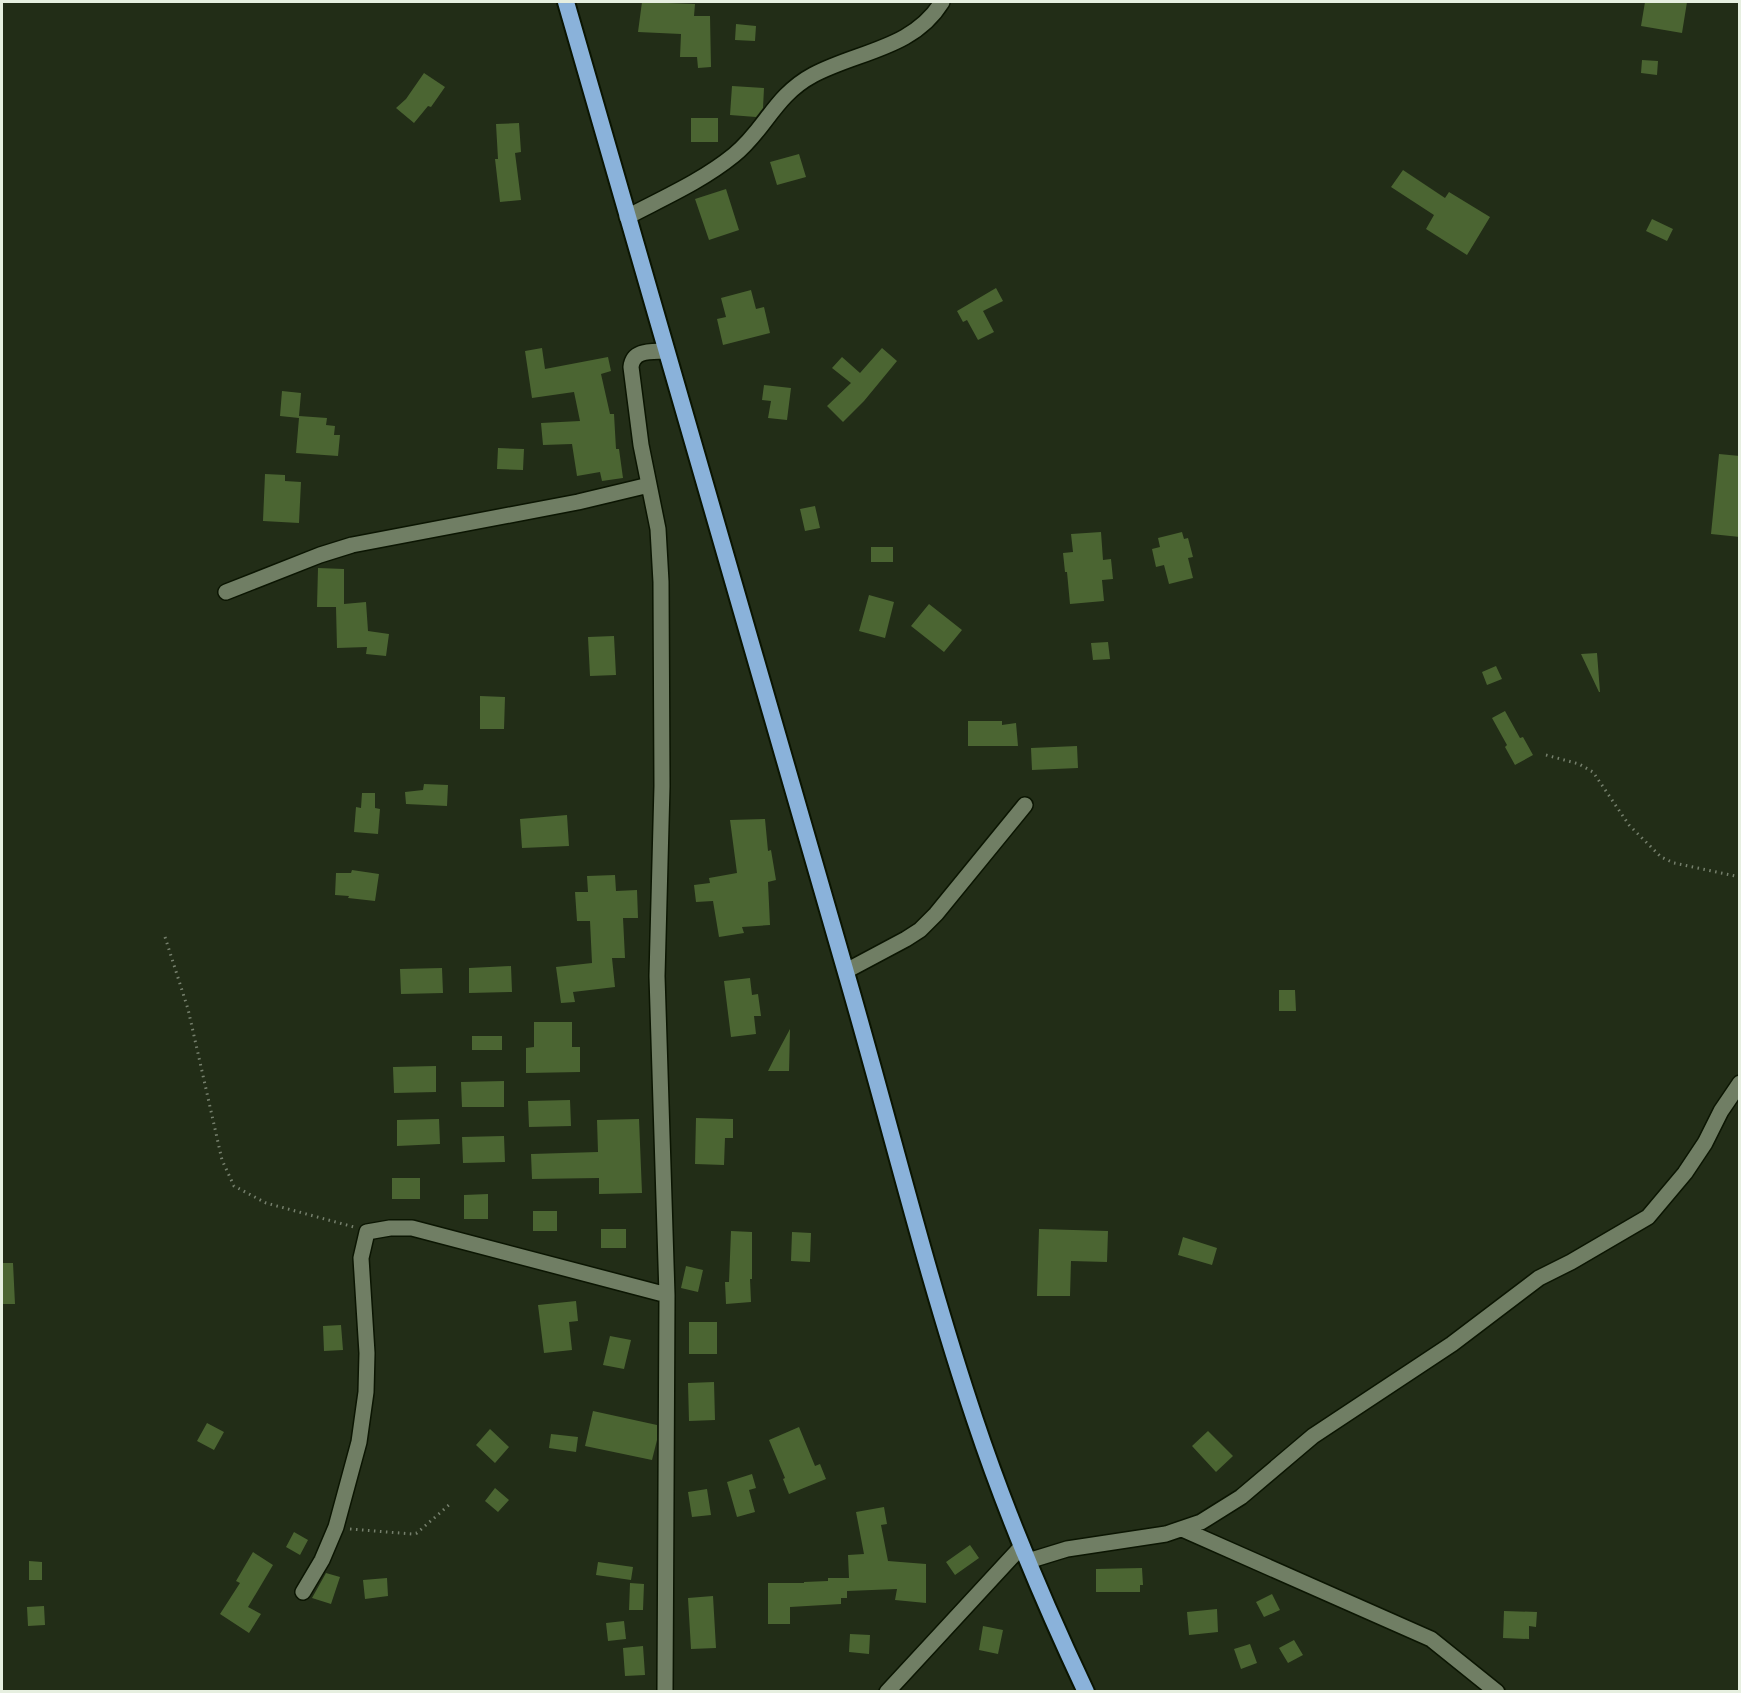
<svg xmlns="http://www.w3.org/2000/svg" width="1741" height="1693" viewBox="0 0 1741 1693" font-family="'Fira Sans',sans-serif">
<rect width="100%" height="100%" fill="#222d17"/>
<path fill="#4b6532" d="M 642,2 L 695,4 L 694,16 L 710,16 L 711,67 L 698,68 L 697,57 L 680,57 L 681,34 L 638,32 Z
M 1645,2 L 1687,2 L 1682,33 L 1641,26 Z
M 736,24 L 756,26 L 755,41 L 735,40 Z
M 1642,60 L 1658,61 L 1657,75 L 1641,73 Z
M 424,73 L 445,87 L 431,107 L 428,106 L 414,123 L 396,108 L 406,99 Z
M 732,86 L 764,88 L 763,108 L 756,117 L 730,115 Z
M 691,118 L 718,118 L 718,142 L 691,142 Z
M 519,123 L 521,152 L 515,153 L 521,200 L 500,202 L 495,159 L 498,159 L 496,124 Z
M 799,154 L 806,177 L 777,185 L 770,162 Z
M 1403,170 L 1445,198 L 1449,192 L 1490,217 L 1467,255 L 1426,229 L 1434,215 L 1391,187 Z
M 726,189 L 739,230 L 709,240 L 695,199 Z
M 1652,219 L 1673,229 L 1667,241 L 1646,231 Z
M 996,288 L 1003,301 L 983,311 L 994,332 L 978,340 L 967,320 L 963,322 L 957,311 Z
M 751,290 L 756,309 L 764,307 L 770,333 L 723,345 L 717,319 L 726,317 L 721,298 Z
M 542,348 L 545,369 L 608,357 L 611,371 L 601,374 L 610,414 L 614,414 L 616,449 L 619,449 L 623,478 L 602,481 L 600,472 L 577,476 L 572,444 L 543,445 L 541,423 L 580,421 L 574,392 L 532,398 L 525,351 Z
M 882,348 L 897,361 L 864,401 L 843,422 L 827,406 L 851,383 L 832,368 L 842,357 L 860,373 Z
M 764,385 L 791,388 L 787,420 L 768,418 L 771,401 L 762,400 Z
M 282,391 L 301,393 L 299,416 L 327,418 L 326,425 L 335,426 L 334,435 L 340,435 L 338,456 L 296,453 L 299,418 L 280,416 Z
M 498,448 L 524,449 L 523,470 L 497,469 Z
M 1719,454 L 1740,456 L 1740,537 L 1711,534 Z
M 265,474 L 285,475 L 285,481 L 301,482 L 299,523 L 263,521 Z
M 815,506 L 820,528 L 805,531 L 800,509 Z
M 1101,532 L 1103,560 L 1111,559 L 1113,579 L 1102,580 L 1104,601 L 1070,604 L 1067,572 L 1065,572 L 1063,553 L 1073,552 L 1071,534 Z
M 1182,532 L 1184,539 L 1188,538 L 1193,557 L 1188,558 L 1193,578 L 1169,584 L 1164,565 L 1156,567 L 1152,549 L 1160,547 L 1158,538 Z
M 871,547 L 893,547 L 893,562 L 871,562 Z
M 318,568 L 344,569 L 344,604 L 366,602 L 368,631 L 389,634 L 386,656 L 366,654 L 367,647 L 337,648 L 336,607 L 317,607 Z
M 869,595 L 894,602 L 885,638 L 859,631 Z
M 929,604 L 962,630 L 944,652 L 911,626 Z
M 614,636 L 616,675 L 590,676 L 588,637 Z
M 1108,642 L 1110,659 L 1093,660 L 1091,643 Z
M 1597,653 L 1600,692 L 1599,692 L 1581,654 Z
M 1496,666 L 1502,679 L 1487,685 L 1482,672 Z
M 480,696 L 505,697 L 504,729 L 480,729 Z
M 1505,711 L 1520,738 L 1523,737 L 1533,755 L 1515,765 L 1505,747 L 1507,745 L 1492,718 Z
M 968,721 L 1002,721 L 1002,725 L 1016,723 L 1018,746 L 968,746 Z
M 1077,746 L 1078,768 L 1032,770 L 1031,748 Z
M 424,784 L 448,785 L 447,806 L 406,804 L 405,792 L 423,790 Z
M 362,793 L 375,793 L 375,808 L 380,809 L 378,834 L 354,832 L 356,807 L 361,808 Z
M 567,815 L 569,846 L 522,848 L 520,819 Z
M 765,819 L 768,851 L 771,850 L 776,880 L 768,882 L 770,925 L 742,927 L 744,933 L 719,937 L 713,901 L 696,902 L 694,885 L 710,883 L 709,878 L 737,873 L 730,820 Z
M 352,870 L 379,874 L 375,901 L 348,898 L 349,896 L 335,895 L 336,873 L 351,873 Z
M 615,875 L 616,891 L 637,890 L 638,918 L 623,918 L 625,958 L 612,958 L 615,987 L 573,992 L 575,1002 L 561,1003 L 556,967 L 592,963 L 590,921 L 577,921 L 575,892 L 588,892 L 587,876 Z
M 511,966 L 512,992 L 469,993 L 469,968 Z
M 442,968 L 443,993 L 401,994 L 400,969 Z
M 750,978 L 752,995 L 758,994 L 761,1016 L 754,1016 L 756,1034 L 731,1037 L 724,981 Z
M 1279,990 L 1295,990 L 1296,1011 L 1279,1011 Z
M 534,1022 L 572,1022 L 572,1047 L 580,1047 L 580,1072 L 526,1073 L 526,1048 L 534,1047 Z
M 790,1029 L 789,1071 L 768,1071 L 774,1059 Z
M 472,1036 L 502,1036 L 502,1050 L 472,1050 Z
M 436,1066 L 436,1092 L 394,1093 L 393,1067 Z
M 504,1081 L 504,1107 L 462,1107 L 461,1082 Z
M 570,1100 L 571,1126 L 529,1127 L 528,1101 Z
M 696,1118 L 733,1119 L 733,1138 L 725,1138 L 724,1165 L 695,1164 Z
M 439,1119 L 440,1144 L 397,1146 L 397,1120 Z
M 639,1119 L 642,1193 L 599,1194 L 599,1178 L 532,1179 L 531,1154 L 598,1152 L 597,1120 Z
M 504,1136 L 505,1162 L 463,1163 L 462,1137 Z
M 392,1178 L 420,1178 L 420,1199 L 392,1199 Z
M 488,1194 L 488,1219 L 464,1219 L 464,1195 Z
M 533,1211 L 557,1211 L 557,1231 L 533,1231 Z
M 601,1229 L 626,1229 L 626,1248 L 601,1248 Z
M 1039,1229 L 1108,1231 L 1107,1262 L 1071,1261 L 1070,1296 L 1037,1296 Z
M 731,1231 L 752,1232 L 752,1279 L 750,1279 L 751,1302 L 726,1304 L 725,1282 L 729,1282 Z
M 792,1232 L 811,1233 L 810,1262 L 791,1261 Z
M 1183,1237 L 1217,1248 L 1212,1265 L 1178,1255 Z
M 2,1263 L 13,1263 L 15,1304 L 2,1304 Z
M 686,1266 L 703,1270 L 698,1292 L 681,1288 Z
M 576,1301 L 578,1321 L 569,1322 L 572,1350 L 544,1353 L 538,1305 Z
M 689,1322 L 717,1322 L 717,1354 L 689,1354 Z
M 341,1325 L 343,1350 L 324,1351 L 323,1326 Z
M 610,1336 L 631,1340 L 624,1369 L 603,1365 Z
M 714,1382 L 715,1420 L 689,1421 L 688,1383 Z
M 593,1411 L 657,1425 L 657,1440 L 652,1460 L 585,1446 Z
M 207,1423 L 224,1432 L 214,1450 L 197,1441 Z
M 799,1427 L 815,1466 L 820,1464 L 826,1479 L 789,1494 L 783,1479 L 785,1478 L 769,1440 Z
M 490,1429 L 509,1447 L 495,1463 L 476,1445 Z
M 1208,1431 L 1233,1456 L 1216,1472 L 1192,1446 Z
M 551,1434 L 578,1437 L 576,1452 L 549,1448 Z
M 752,1474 L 756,1488 L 749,1490 L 755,1512 L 737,1517 L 727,1482 Z
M 495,1488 L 509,1500 L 498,1512 L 485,1501 Z
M 707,1489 L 711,1515 L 692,1517 L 688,1492 Z
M 884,1507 L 887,1524 L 881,1525 L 888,1561 L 926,1564 L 926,1603 L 895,1600 L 897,1589 L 847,1591 L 847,1598 L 841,1598 L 841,1604 L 790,1607 L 790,1624 L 768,1624 L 768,1583 L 804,1583 L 804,1582 L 828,1581 L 828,1578 L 849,1578 L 848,1555 L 864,1554 L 856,1512 Z
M 294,1532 L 308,1540 L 300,1555 L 286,1547 Z
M 970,1545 L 979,1558 L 955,1575 L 946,1562 Z
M 253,1552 L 273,1565 L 248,1607 L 261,1614 L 249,1633 L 220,1614 L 240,1583 L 236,1581 Z
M 29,1561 L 42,1562 L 42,1580 L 29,1580 Z
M 598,1562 L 633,1567 L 631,1580 L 596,1575 Z
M 1142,1568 L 1143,1585 L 1140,1585 L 1140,1592 L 1096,1592 L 1096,1569 Z
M 326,1573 L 340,1577 L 331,1604 L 312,1598 Z
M 387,1578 L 388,1596 L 365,1599 L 363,1580 Z
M 630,1583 L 644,1584 L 643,1610 L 629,1610 Z
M 1272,1594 L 1280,1610 L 1264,1617 L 1256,1602 Z
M 713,1596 L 716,1648 L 691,1649 L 688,1598 Z
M 44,1606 L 45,1625 L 28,1626 L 27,1607 Z
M 1217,1609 L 1218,1632 L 1189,1635 L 1187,1612 Z
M 1504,1611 L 1537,1612 L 1536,1627 L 1529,1626 L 1529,1639 L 1503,1638 Z
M 624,1621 L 626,1639 L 608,1641 L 606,1623 Z
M 983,1626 L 1003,1630 L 998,1654 L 979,1650 Z
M 850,1634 L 870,1635 L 869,1654 L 849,1652 Z
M 1294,1640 L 1303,1655 L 1288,1663 L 1279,1648 Z
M 1250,1644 L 1257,1663 L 1241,1669 L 1234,1649 Z
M 643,1646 L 645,1675 L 625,1676 L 623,1648 Z"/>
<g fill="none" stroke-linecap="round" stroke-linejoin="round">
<g stroke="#0b1502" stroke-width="18">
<path id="minor" d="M 627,217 C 663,198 702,181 734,155 C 766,129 774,96 813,75 C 858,51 913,49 942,2
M 226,592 L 320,555 L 352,545 L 578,502 L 649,485
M 846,971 L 906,939 L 920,930 L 936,914 L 1025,805
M 1182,1529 L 1431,1639 L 1497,1692
M 1028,1561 L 1067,1549 L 1166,1534 L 1201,1522 L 1241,1497 L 1313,1436 L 1452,1344 L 1539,1278 L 1571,1262 L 1648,1217 L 1685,1173 L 1705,1143 L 1721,1111 L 1740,1083
M 303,1592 L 322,1560 L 336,1527 L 359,1442 L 366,1392 L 367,1353 L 361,1258 L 367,1232 L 390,1228 L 412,1228 L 667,1295
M 665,1692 L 667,1295 L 657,976 L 662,786 L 661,582 L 658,529 L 641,445 L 631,367 C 633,349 652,352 666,351
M 887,1692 L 1022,1546"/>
</g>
<g stroke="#0b1502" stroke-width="20">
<path id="trunk" d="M 566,2 C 659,326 753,651 847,976 C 890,1124 926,1274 975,1420 C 1006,1513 1044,1603 1086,1692"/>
</g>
<path stroke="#76806d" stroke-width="3" stroke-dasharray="1.5 4.5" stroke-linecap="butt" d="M 1546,755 L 1579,764 L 1593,772 L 1629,825 L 1661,857 L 1674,863 L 1740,877
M 165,937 L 188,1009 L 222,1160 L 234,1186 L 266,1203 L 354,1227
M 350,1529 L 412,1534 L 417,1533 L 450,1504"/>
<use href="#minor" stroke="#707e64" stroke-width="15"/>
<use href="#trunk" stroke="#8ab2da" stroke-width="16"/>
</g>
<rect width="1741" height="1693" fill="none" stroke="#e6efe0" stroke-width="6"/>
</svg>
